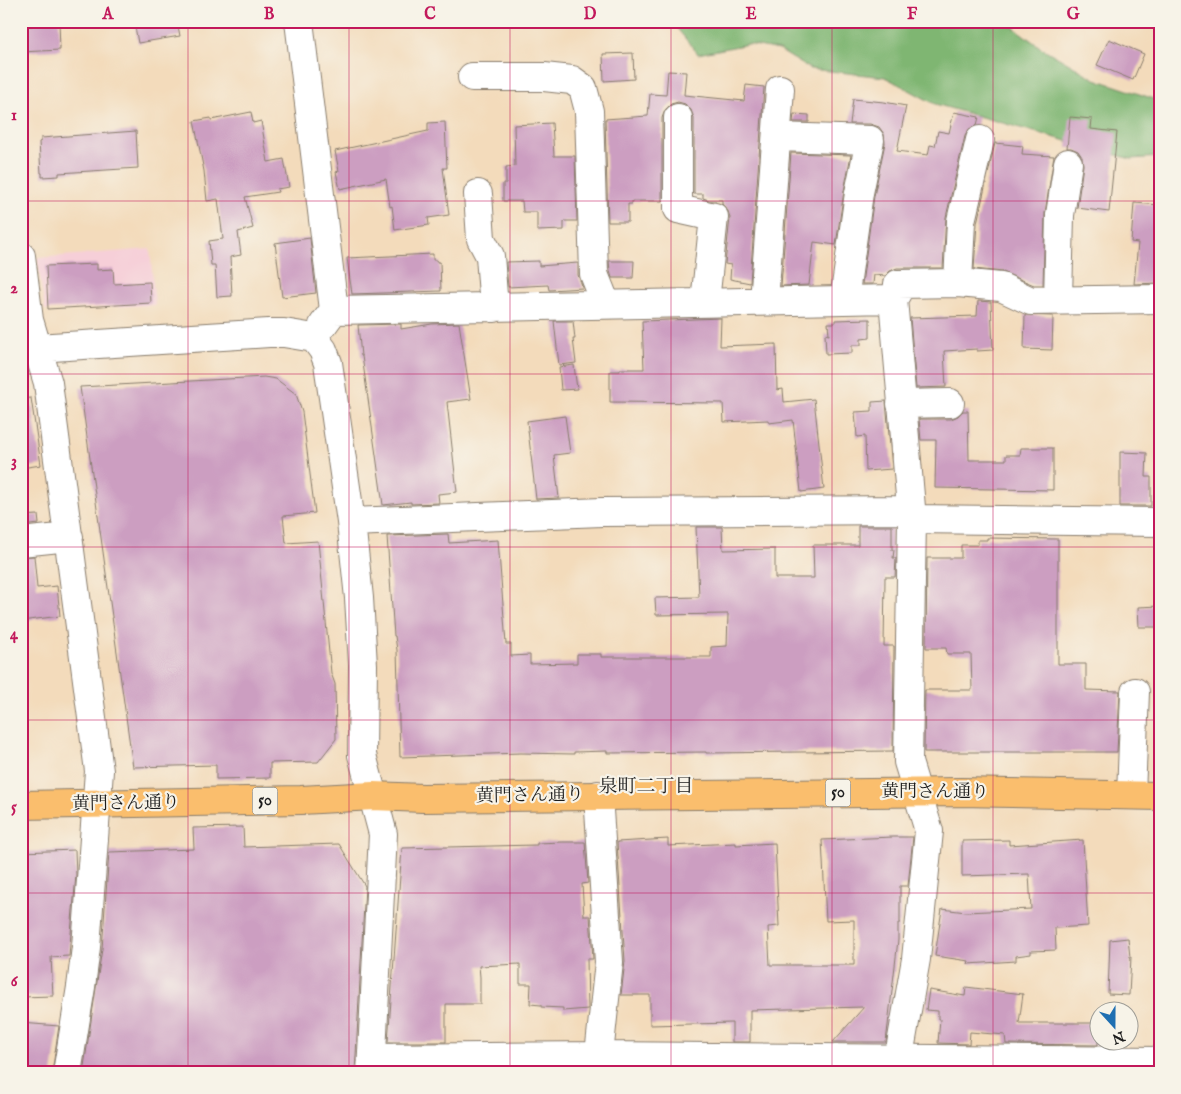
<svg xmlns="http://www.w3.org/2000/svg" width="1181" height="1094" viewBox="0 0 1181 1094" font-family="'IM FELL English','Noto Serif JP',serif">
<rect width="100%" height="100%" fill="#f7f3e8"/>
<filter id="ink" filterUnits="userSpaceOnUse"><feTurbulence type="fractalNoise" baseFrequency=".02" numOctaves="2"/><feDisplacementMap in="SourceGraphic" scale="10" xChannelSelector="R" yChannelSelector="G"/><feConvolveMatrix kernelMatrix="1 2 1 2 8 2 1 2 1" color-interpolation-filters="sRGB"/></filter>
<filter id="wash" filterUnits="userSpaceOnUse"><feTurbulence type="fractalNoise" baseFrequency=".0096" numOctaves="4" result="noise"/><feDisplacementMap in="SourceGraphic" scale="20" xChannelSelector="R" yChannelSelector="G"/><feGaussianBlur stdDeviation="1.12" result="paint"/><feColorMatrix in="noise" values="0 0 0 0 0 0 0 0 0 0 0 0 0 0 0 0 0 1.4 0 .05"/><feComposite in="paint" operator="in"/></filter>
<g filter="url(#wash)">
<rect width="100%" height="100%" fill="#f3dbbb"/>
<path fill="#f6cfd8" d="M 150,249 L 155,305 L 45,310 L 37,258 Z"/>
<path fill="#7fb672" stroke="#4e6947" d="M 671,21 L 1005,21 L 1040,47 L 1095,79 L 1160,101 L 1160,157 L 1131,159 L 935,104 L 885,77 L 810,69 L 779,50 L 748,44 L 698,54 Z"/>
<g id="blocks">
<path fill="#cc9ec1" d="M 32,21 L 59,21 L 60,50 L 21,52 L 21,27 L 32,26 Z
M 134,21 L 177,21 L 180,36 L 138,43 Z
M 1109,39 L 1144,54 L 1133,80 L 1097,65 Z
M 633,53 L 634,79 L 604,81 L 603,54 Z
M 668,71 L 686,72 L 684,95 L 744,101 L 746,85 L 764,87 L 750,283 L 730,279 L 731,265 L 725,264 L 730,218 L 728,211 L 722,204 L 722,200 L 709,200 L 703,198 L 703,194 L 694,194 L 694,118 L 691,110 L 685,104 L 678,102 L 671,104 L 665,110 L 662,118 L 662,201 L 632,201 L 632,204 L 628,204 L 628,222 L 608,222 L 605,119 L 648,116 L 650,94 L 666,95 Z
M 853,99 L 884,102 L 906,106 L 897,151 L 928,155 L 930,145 L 935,146 L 938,131 L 949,133 L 954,112 L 979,117 L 977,125 L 969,129 L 965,136 L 946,217 L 943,268 L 897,268 L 890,271 L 885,276 L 874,275 L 873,284 L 862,284 L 874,196 L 885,143 L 884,134 L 879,127 L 870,124 L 850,124 Z
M 251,112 L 253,123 L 261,121 L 268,162 L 284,159 L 289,187 L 277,189 L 278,192 L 245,197 L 253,228 L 238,232 L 241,255 L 230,257 L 232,296 L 217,297 L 215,265 L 211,265 L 209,241 L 223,239 L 218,199 L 207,201 L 204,171 L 194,121 L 211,118 L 211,120 Z
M 794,114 L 809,115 L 809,122 L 793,122 Z
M 1070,117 L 1092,119 L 1091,129 L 1117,132 L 1109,212 L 1077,208 L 1083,165 L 1082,157 L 1078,151 L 1071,148 L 1067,148 Z
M 445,122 L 447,168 L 443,168 L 449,215 L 428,218 L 429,225 L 395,230 L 392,206 L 390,207 L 386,179 L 340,189 L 336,172 L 339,171 L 335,151 L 428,131 L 428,123 Z
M 552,123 L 554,156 L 575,156 L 577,221 L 564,221 L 564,230 L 537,231 L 537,212 L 523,212 L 522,201 L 503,201 L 503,183 L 506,183 L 506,167 L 515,166 L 514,125 Z
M 136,131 L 138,168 L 59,173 L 59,176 L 42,177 L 42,173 L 41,173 L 39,142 L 41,141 L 41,138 Z
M 995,143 L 1023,146 L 1022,154 L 1054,156 L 1045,213 L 1043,285 L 1034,285 L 1003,272 L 974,269 L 977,223 Z
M 791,153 L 851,155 L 844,191 L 836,245 L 814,242 L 809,285 L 781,286 Z
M 1134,203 L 1160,205 L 1160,283 L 1134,284 L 1138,243 L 1131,242 Z
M 310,238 L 316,293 L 282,297 L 275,243 Z
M 433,254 L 433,260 L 437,260 L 437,262 L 440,262 L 441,291 L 352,294 L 347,258 Z
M 539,261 L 539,266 L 578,263 L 578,275 L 583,288 L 549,290 L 548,285 L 508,287 L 506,262 Z
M 609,261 L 634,261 L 633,278 L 612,278 L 610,271 Z
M 97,264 L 97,270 L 113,269 L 114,284 L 150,282 L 151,303 L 48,309 L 46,266 Z
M 978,301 L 991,302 L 993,350 L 977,351 L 977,349 L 944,351 L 946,387 L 916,388 L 910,318 L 977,316 Z
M 1025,315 L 1053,316 L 1052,350 L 1024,349 Z
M 721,318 L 720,346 L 776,344 L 777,390 L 783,389 L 784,402 L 814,399 L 824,489 L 801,492 L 793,420 L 769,423 L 768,420 L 724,422 L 723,403 L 610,402 L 610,371 L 620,371 L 620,369 L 644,369 L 642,321 Z
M 870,319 L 870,338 L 861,339 L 861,345 L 852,345 L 852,353 L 826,354 L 825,334 L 829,335 L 828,323 L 835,323 L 835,320 Z
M 554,321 L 573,321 L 575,339 L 573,339 L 576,363 L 559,365 Z
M 459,323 L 471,399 L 447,402 L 457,492 L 438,494 L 439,503 L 411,504 L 411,502 L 383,505 L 362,356 L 361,356 L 358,325 L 401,324 L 401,329 L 432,324 Z
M 574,365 L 577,389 L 561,390 L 559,367 Z
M 264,377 L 276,379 L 296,394 L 302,412 L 315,513 L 283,516 L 286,543 L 318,541 L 331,673 L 335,684 L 336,739 L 318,762 L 270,763 L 270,778 L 216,779 L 216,765 L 133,767 L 80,387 Z
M 31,398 L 41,465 L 21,468 L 21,399 Z
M 886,401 L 892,469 L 866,471 L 865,436 L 857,437 L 855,412 L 872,411 L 872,402 Z
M 963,411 L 968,411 L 969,460 L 1006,460 L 1006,455 L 1020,455 L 1021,448 L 1053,448 L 1053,490 L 935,488 L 936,440 L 921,440 L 919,419 L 951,419 L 958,416 Z
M 565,416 L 570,453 L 554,455 L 559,498 L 536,499 L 527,421 Z
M 1120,452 L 1147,453 L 1146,477 L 1151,477 L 1151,506 L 1120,506 Z
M 38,515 L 39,524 L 21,526 L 21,516 Z
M 858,526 L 892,526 L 892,550 L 894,550 L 893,558 L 896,558 L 895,577 L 885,577 L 884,646 L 894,646 L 893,751 L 706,753 L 706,752 L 607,753 L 607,751 L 574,752 L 574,754 L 521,753 L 400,757 L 397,650 L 395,636 L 394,636 L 387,536 L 448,534 L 449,543 L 498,540 L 506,644 L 511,644 L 511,656 L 530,655 L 530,664 L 577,663 L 577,654 L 601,654 L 601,657 L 711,657 L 711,647 L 727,646 L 728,614 L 656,615 L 655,598 L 699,597 L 696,527 L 722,527 L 723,550 L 775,549 L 775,578 L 814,578 L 813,545 L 858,545 Z
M 987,538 L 1058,539 L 1058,664 L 1086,664 L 1086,690 L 1120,691 L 1117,752 L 924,752 L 925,690 L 972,690 L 971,654 L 947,654 L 946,648 L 926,648 L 927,558 L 961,558 L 961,545 L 978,545 L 978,540 L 987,540 Z
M 34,556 L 37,588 L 57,586 L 60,616 L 21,621 L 21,557 Z
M 1160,606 L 1160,627 L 1139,627 L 1138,607 Z
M 243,827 L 244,847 L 339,844 L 365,886 L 355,1073 L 83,1073 L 102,949 L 109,852 L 194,849 L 193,828 Z
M 893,837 L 913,837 L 908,886 L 900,886 L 900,923 L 898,923 L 898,940 L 886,1042 L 833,1042 L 864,1007 L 750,1010 L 750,1042 L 732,1042 L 732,1023 L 650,1025 L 650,995 L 621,995 L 625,961 L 617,842 L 668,839 L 668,846 L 736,843 L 736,845 L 775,843 L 779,926 L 768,927 L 770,965 L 854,965 L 854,920 L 826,921 L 822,840 Z
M 1009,840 L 1009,845 L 1083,840 L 1088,926 L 1055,928 L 1056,950 L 1031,951 L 1031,954 L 1016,956 L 1016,961 L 968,964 L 969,961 L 935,956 L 942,909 L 966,912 L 1031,909 L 1029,874 L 962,876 L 962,841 Z
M 562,842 L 585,842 L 588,883 L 582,884 L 584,916 L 590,916 L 593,959 L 587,959 L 588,1009 L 563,1011 L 563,1008 L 541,1007 L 541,1005 L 530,1004 L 531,984 L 520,984 L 520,964 L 479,966 L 480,977 L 480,1004 L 446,1004 L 446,1042 L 388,1042 L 402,848 L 537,845 L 537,843 Z
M 75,850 L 76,875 L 69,956 L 51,957 L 53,996 L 21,997 L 21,852 Z
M 1128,938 L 1130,957 L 1131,957 L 1129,995 L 1108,994 L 1110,940 Z
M 966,987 L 1023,994 L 1019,1023 L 1098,1023 L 1098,1045 L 1006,1044 L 1005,1035 L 970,1032 L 969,1044 L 938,1043 L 940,1019 L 938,1019 L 938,1011 L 926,1010 L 929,990 L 965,996 Z
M 21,1023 L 59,1026 L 52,1073 L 21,1073 Z"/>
</g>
</g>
<g filter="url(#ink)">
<use href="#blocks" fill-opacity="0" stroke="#887c6c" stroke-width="1"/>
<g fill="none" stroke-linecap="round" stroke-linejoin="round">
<g stroke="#887c6c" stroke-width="30">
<path id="minor" d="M 299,21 L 334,310 L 323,325
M 472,77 L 544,77 L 572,80 L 583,88 L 589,111 L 594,274 L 606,304
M 678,118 L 678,209 L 714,217 L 705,302
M 777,137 L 870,140 L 859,193 L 844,300
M 478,194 L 481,239 L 490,256 L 494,308
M 21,256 L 29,320 L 48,383 L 52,414 L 99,771 L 86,947 L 81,987 L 67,1073
M 958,283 L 1001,287 L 1031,301 L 1160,299
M 893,299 L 897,293 L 898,284 L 958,283 L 961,221 L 980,140
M 1058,300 L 1060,215 L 1068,163
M 764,301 L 780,89
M 334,310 L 893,299 L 912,519 L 908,762 L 929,831 L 916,959 L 896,1073
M 21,349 L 269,333 L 284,333 L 314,338 L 323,350 L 328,363 L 351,522 L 359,598 L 363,665 L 362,755 L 383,834 L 371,1073
M 901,404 L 950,403
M 912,519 L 1160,522
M 351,522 L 602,512 L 911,510
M 21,542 L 69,537
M 1131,795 L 1135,692
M 372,1058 L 599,1056 L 1160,1061
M 597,1073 L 609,962 L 598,795"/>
</g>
<g stroke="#887c6c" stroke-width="30">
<path id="highway" d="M 21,805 L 301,800 L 373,796 L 423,798 L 961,792 L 1160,796"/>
</g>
<use href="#minor" stroke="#fff" stroke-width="28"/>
<use href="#highway" stroke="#fabe6d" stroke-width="28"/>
</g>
</g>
<path fill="none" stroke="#c2185b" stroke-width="1" stroke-opacity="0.55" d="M 188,21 L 188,1073M 349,21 L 349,1073M 510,21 L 510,1073M 671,21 L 671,1073M 832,21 L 832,1073M 993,21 L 993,1073M 21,201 L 1160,201M 21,374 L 1160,374M 21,547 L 1160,547M 21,720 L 1160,720M 21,893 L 1160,893"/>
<g text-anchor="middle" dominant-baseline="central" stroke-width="4.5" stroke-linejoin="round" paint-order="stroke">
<g fill="#f7f3e8" stroke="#5e5c59" stroke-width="1">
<rect x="825.5" y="779.5" width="25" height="27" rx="4"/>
<rect x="252.5" y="787.5" width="25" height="27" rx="4"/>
</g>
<g font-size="16" font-weight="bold" fill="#1c1c1c">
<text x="838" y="793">50</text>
<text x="265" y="801">50</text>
</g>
<g font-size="18" fill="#1c1c1c" stroke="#f7f3e8">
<text x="935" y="792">黄門さん通り</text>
<text transform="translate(530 796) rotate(-1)">黄門さん通り</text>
<text transform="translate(126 804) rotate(-1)">黄門さん通り</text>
</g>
<g font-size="19" fill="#1c1c1c" stroke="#f7f3e8">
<text x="646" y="787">泉町二丁目</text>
</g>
</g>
<rect width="1181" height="1094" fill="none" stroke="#f7f3e8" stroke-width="55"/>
<g transform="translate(1114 1026) rotate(159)"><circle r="24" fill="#f7f3e8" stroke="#9f9d96"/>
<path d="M0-4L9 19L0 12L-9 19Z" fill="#1f6fb2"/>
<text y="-8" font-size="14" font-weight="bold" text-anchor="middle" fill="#1c1c1c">N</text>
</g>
<rect x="28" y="28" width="1126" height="1038" fill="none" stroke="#c2185b" stroke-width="2"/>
<g font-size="16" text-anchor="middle" font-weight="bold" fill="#c2185b">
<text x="108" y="19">A</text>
<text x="269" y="19">B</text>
<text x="430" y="19">C</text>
<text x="590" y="19">D</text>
<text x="751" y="19">E</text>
<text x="912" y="19">F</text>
<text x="1073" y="19">G</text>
<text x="14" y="120">1</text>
<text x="14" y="293">2</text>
<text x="14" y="466">3</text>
<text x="14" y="639">4</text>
<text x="14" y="812">5</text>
<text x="14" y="986">6</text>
</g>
</svg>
